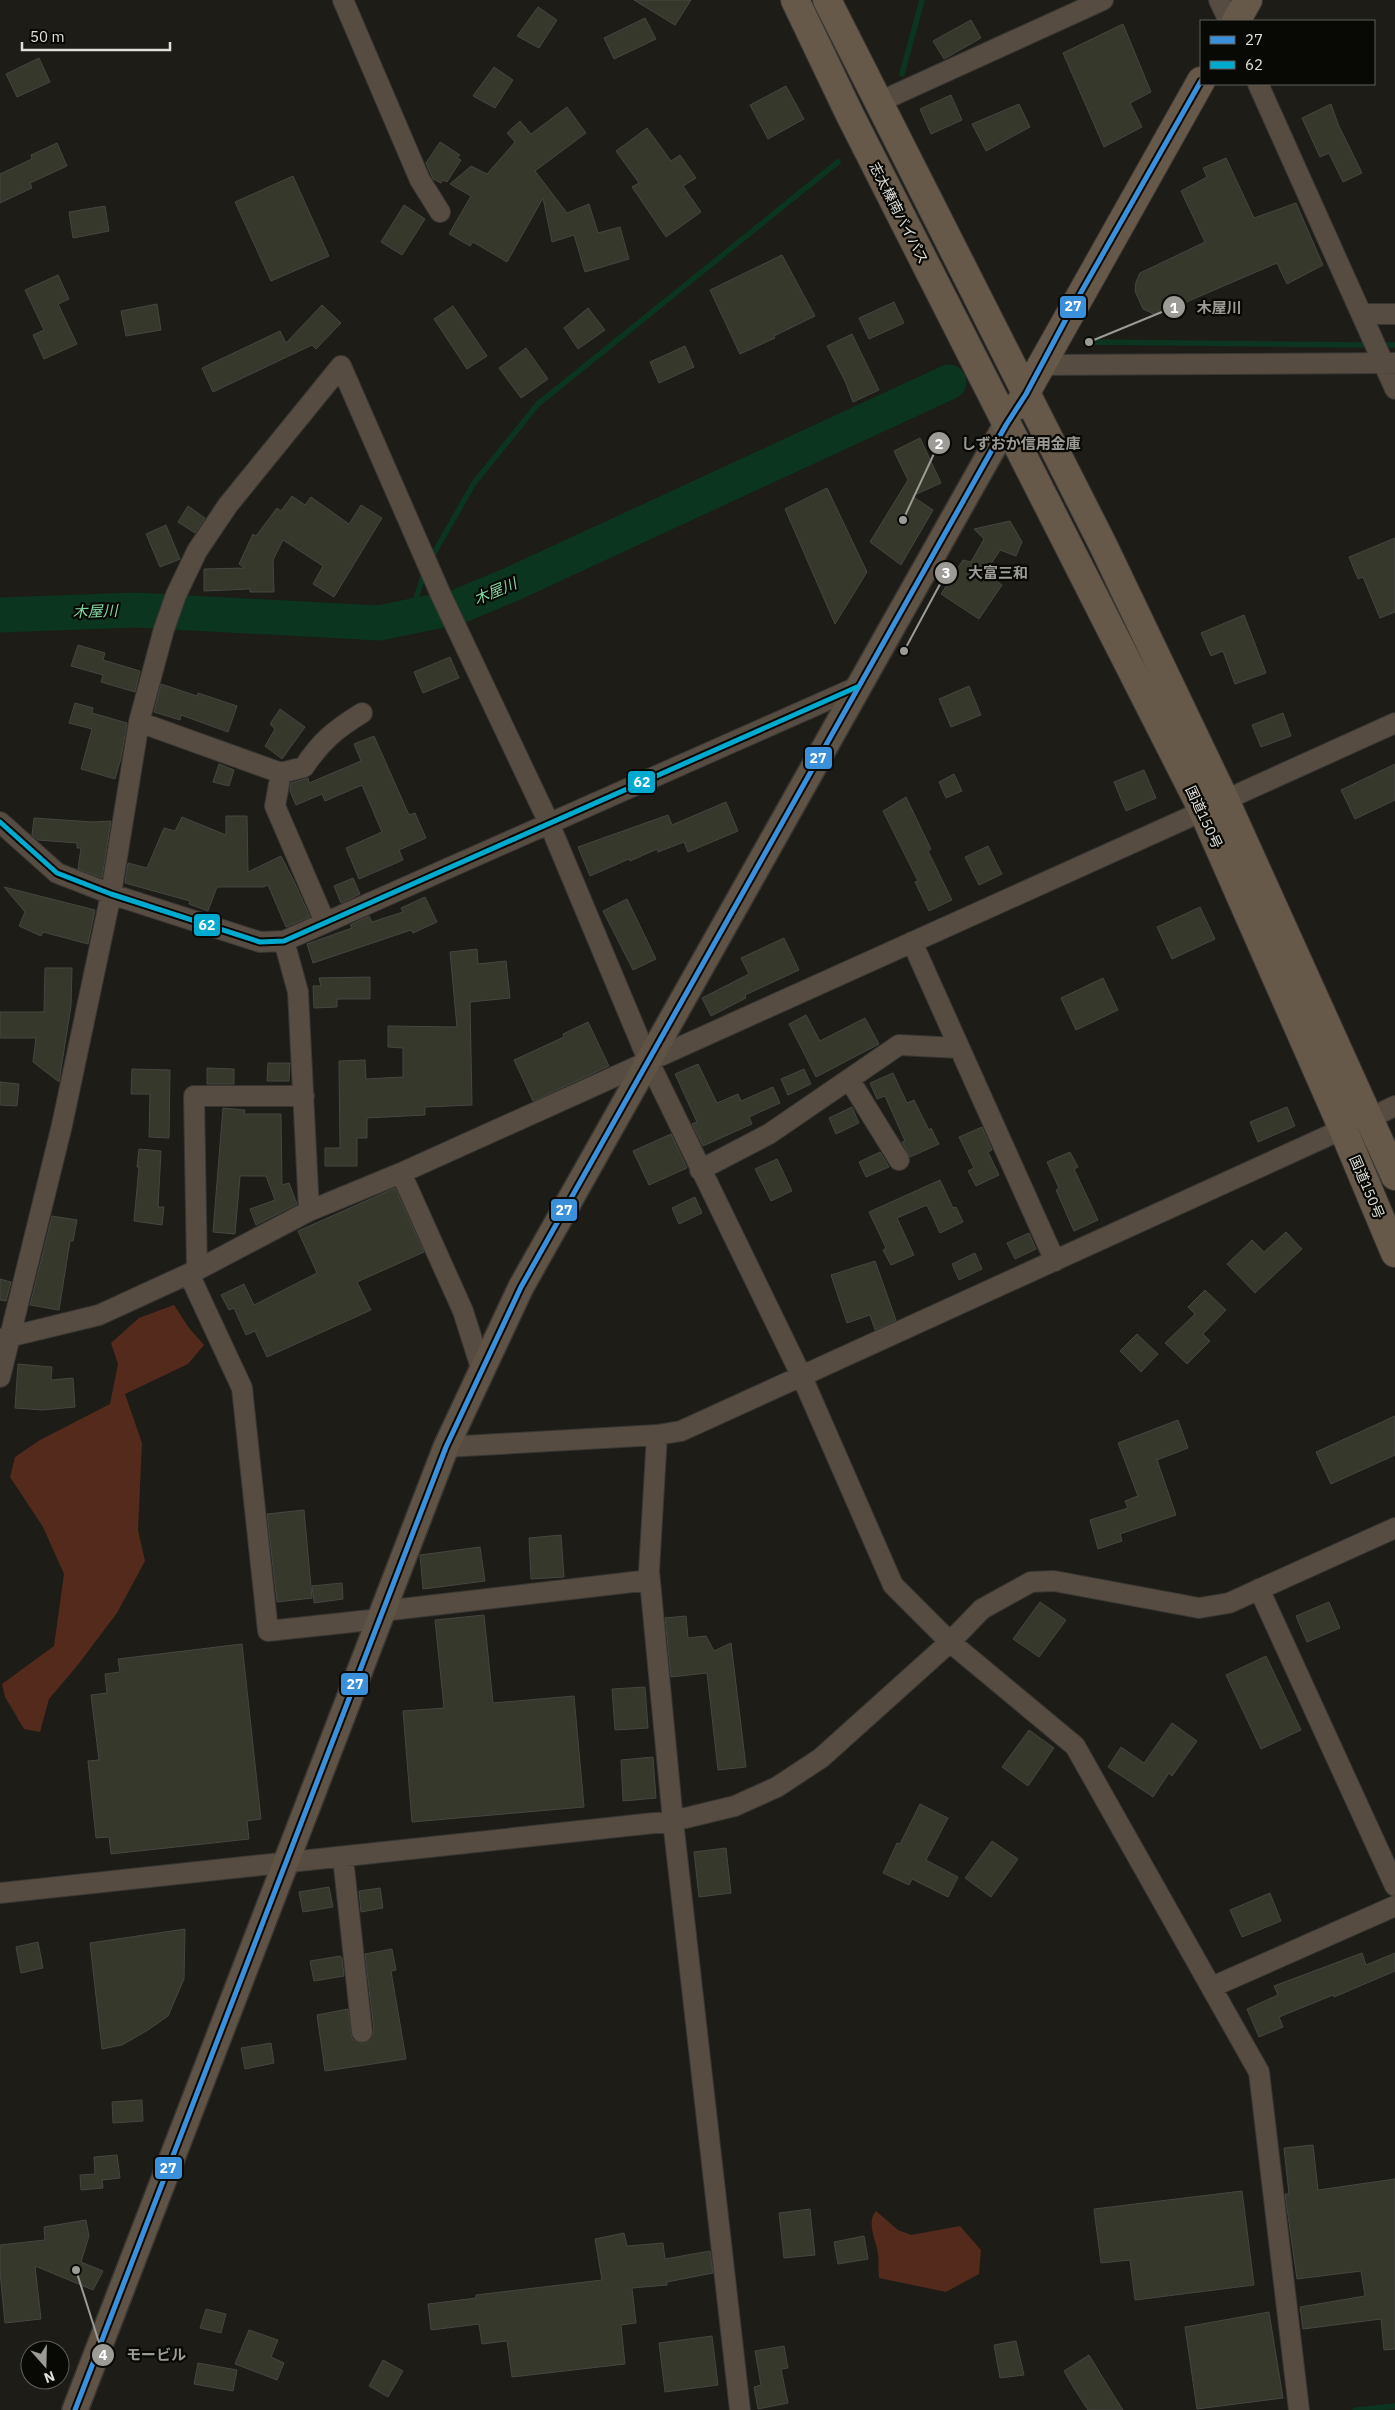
<svg xmlns="http://www.w3.org/2000/svg" width="1395" height="2410" viewBox="0 0 1395 2410" font-family="'IBM Plex Sans','Noto Sans JP',sans-serif">
<rect width="100%" height="100%" fill="#1d1c17"/>
<path fill="#542a1d" d="M 174,1305 L 189,1328 L 204,1345 L 188,1364 L 125,1394 L 142,1443 L 138,1530 L 145,1561 L 117,1613 L 77,1666 L 49,1699 L 40,1732 L 24,1729 L 5,1697 L 2,1684 L 54,1646 L 64,1574 L 43,1527 L 10,1477 L 15,1457 L 40,1440 L 110,1404 L 118,1364 L 111,1343 L 139,1318 Z
M 876,2211 L 898,2230 L 911,2235 L 960,2226 L 981,2250 L 979,2274 L 946,2292 L 879,2278 C 878,2270 879,2262 878,2254 C 876,2239 866,2223 876,2211 Z"/>
<g fill="none" stroke-linecap="round" stroke-linejoin="round">
<path stroke="#0b351e" stroke-width="5.5" d="M 902,74 L 922,0
M 1089,342 L 1370,345
M 1380,345 L 1395,345
M 430,560 L 474,483 L 538,404 L 838,162
M 410,618 L 425,570
M 1355,2410 L 1395,2406"/>
<path stroke="#0b351e" stroke-width="35" d="M 0,615 L 135,610 L 379,623 L 457,607 L 512,584 L 949,382"/>
</g>
<path fill="#35382b" stroke="#464642" d="M 634,0 L 691,0 L 675,25 Z
M 538,7 L 557,20 L 539,48 L 517,36 Z
M 645,18 L 656,39 L 614,59 L 604,38 Z
M 971,20 L 981,38 L 944,59 L 933,41 Z
M 1123,24 L 1151,92 L 1130,103 L 1142,127 L 1104,147 L 1063,53 Z
M 39,58 L 50,82 L 17,97 L 6,74 Z
M 494,67 L 513,80 L 495,108 L 473,96 Z
M 786,86 L 804,119 L 768,139 L 750,105 Z
M 951,95 L 962,120 L 931,134 L 920,109 Z
M 1019,104 L 1030,127 L 986,151 L 972,124 Z
M 1331,104 L 1338,124 L 1362,173 L 1343,182 L 1329,153 L 1320,157 L 1302,118 Z
M 567,107 L 586,133 L 535,171 L 567,213 L 589,204 L 598,233 L 620,227 L 629,259 L 585,272 L 574,235 L 552,242 L 543,198 L 507,262 L 473,242 L 470,246 L 449,234 L 471,196 L 450,184 L 471,166 L 487,174 L 515,142 L 507,133 L 520,121 L 531,134 Z
M 647,128 L 671,161 L 680,155 L 696,178 L 683,186 L 701,212 L 666,237 L 632,187 L 639,183 L 616,151 Z
M 440,142 L 460,155 L 457,158 L 461,160 L 447,182 L 443,180 L 441,183 L 433,179 L 426,163 Z
M 57,143 L 67,166 L 30,183 L 32,188 L 0,203 L 0,174 L 32,159 L 31,155 Z
M 1226,158 L 1254,218 L 1296,203 L 1323,265 L 1287,284 L 1277,263 L 1156,315 L 1143,309 L 1135,291 L 1136,282 L 1140,273 L 1205,242 L 1181,191 L 1207,177 L 1203,168 Z
M 293,176 L 329,256 L 271,281 L 235,202 Z
M 404,205 L 425,219 L 402,255 L 381,242 Z
M 105,206 L 109,231 L 73,238 L 69,212 Z
M 782,255 L 815,316 L 774,336 L 775,338 L 740,354 L 710,290 Z
M 58,275 L 69,299 L 58,304 L 77,344 L 44,359 L 33,335 L 44,330 L 25,290 Z
M 894,302 L 904,323 L 869,339 L 859,318 Z
M 157,304 L 161,330 L 126,336 L 121,311 Z
M 322,305 L 341,323 L 316,349 L 312,345 L 213,392 L 202,368 L 280,331 L 286,343 Z
M 453,306 L 487,356 L 467,369 L 434,319 Z
M 588,308 L 605,330 L 578,349 L 564,328 Z
M 852,334 L 879,390 L 853,402 L 845,381 L 827,346 Z
M 685,346 L 694,367 L 659,383 L 650,362 Z
M 526,348 L 548,379 L 521,398 L 499,368 Z
M 920,438 L 941,483 L 912,496 L 933,510 L 901,565 L 870,542 L 908,480 L 894,451 Z
M 827,488 L 867,572 L 835,624 L 785,509 Z
M 292,496 L 305,505 L 311,497 L 349,524 L 361,505 L 382,518 L 334,597 L 313,584 L 323,566 L 283,540 L 273,560 L 274,592 L 250,592 L 250,589 L 204,591 L 204,569 L 245,568 L 239,564 L 253,534 L 256,536 L 277,508 L 281,511 Z
M 188,506 L 205,518 L 195,533 L 178,522 Z
M 1010,521 L 1022,542 L 1016,556 L 1000,550 L 985,573 L 1002,585 L 979,619 L 941,594 L 963,560 L 971,562 L 984,539 L 974,529 Z
M 166,525 L 180,559 L 160,567 L 146,534 Z
M 1395,538 L 1395,612 L 1380,618 L 1363,577 L 1358,579 L 1349,557 Z
M 1244,615 L 1266,673 L 1235,684 L 1223,651 L 1211,656 L 1201,633 Z
M 78,645 L 105,653 L 103,660 L 140,671 L 135,692 L 101,682 L 103,675 L 71,666 Z
M 450,657 L 459,678 L 423,693 L 414,672 Z
M 161,684 L 197,696 L 198,693 L 237,706 L 228,732 L 181,715 L 180,720 L 154,712 Z
M 969,686 L 981,715 L 951,727 L 939,699 Z
M 75,703 L 93,708 L 92,713 L 127,723 L 121,758 L 115,779 L 81,769 L 92,729 L 69,723 Z
M 280,709 L 305,727 L 282,759 L 265,746 L 275,729 L 270,724 Z
M 1283,713 L 1291,736 L 1261,747 L 1252,725 Z
M 374,736 L 409,815 L 415,813 L 426,838 L 399,850 L 403,860 L 359,879 L 346,848 L 382,832 L 362,785 L 325,801 L 322,794 L 296,805 L 290,791 L 291,783 L 308,778 L 309,783 L 361,761 L 354,744 Z
M 219,764 L 234,770 L 229,786 L 213,782 Z
M 1395,764 L 1395,800 L 1355,819 L 1341,790 Z
M 1144,770 L 1156,798 L 1126,811 L 1114,782 Z
M 954,774 L 962,791 L 946,798 L 939,782 Z
M 906,797 L 931,849 L 928,851 L 952,900 L 929,911 L 915,882 L 918,881 L 883,811 Z
M 726,802 L 738,831 L 688,852 L 684,842 L 658,852 L 657,849 L 630,861 L 629,859 L 590,876 L 578,847 L 668,815 L 672,825 Z
M 226,816 L 247,816 L 248,872 L 281,856 L 293,879 L 310,917 L 286,927 L 268,885 L 263,887 L 217,887 L 208,911 L 189,904 L 190,901 L 125,883 L 128,863 L 147,868 L 164,828 L 175,831 L 182,817 L 226,835 Z
M 34,818 L 93,822 L 111,821 L 102,878 L 78,869 L 81,848 L 77,848 L 77,843 L 38,840 L 32,835 Z
M 988,846 L 1002,874 L 979,885 L 965,857 Z
M 353,878 L 360,894 L 341,903 L 334,886 Z
M 4,887 L 95,910 L 88,944 L 43,932 L 41,936 L 19,926 L 25,912 Z
M 425,897 L 437,922 L 413,933 L 411,930 L 313,963 L 307,944 L 352,928 L 350,925 L 369,916 L 372,922 L 403,912 L 401,908 Z
M 627,899 L 656,959 L 633,970 L 603,911 Z
M 1200,907 L 1215,939 L 1172,959 L 1157,927 Z
M 784,938 L 799,970 L 745,995 L 746,998 L 711,1016 L 702,998 L 749,974 L 741,958 Z
M 477,949 L 478,964 L 506,961 L 510,998 L 470,1002 L 472,1105 L 425,1107 L 425,1115 L 367,1118 L 367,1138 L 357,1138 L 357,1166 L 325,1166 L 325,1148 L 340,1148 L 339,1061 L 365,1060 L 366,1079 L 403,1077 L 403,1048 L 388,1047 L 388,1026 L 457,1027 L 450,952 Z
M 45,968 L 72,968 L 71,1006 L 59,1082 L 33,1062 L 36,1038 L 0,1038 L 0,1012 L 44,1012 Z
M 370,977 L 370,999 L 337,999 L 337,1007 L 314,1008 L 313,986 L 321,986 L 319,978 Z
M 1103,978 L 1118,1010 L 1076,1030 L 1061,998 Z
M 806,1015 L 820,1041 L 865,1018 L 879,1044 L 816,1077 L 789,1024 Z
M 588,1022 L 609,1066 L 533,1101 L 514,1060 L 564,1037 L 563,1034 Z
M 268,1063 L 290,1063 L 289,1081 L 267,1081 Z
M 698,1064 L 717,1103 L 738,1094 L 741,1101 L 773,1087 L 780,1103 L 749,1117 L 752,1124 L 703,1146 L 692,1124 L 697,1122 L 675,1074 Z
M 207,1068 L 234,1069 L 234,1084 L 207,1084 Z
M 132,1069 L 170,1070 L 169,1138 L 149,1137 L 150,1094 L 131,1094 Z
M 804,1069 L 811,1084 L 788,1095 L 781,1079 Z
M 893,1073 L 907,1103 L 914,1100 L 929,1130 L 931,1128 L 939,1144 L 910,1157 L 902,1142 L 905,1141 L 885,1096 L 877,1099 L 870,1083 Z
M 0,1082 L 19,1084 L 17,1106 L 0,1105 Z
M 852,1107 L 859,1123 L 836,1134 L 829,1118 Z
M 1287,1107 L 1295,1126 L 1258,1142 L 1250,1122 Z
M 223,1108 L 245,1110 L 244,1114 L 281,1114 L 282,1185 L 289,1183 L 297,1204 L 256,1225 L 250,1209 L 275,1200 L 266,1176 L 240,1176 L 235,1234 L 213,1232 Z
M 982,1127 L 992,1150 L 988,1152 L 999,1175 L 976,1186 L 968,1171 L 974,1168 L 959,1137 Z
M 671,1134 L 687,1168 L 649,1185 L 633,1151 Z
M 139,1149 L 161,1151 L 158,1207 L 164,1207 L 162,1225 L 134,1221 L 139,1167 L 137,1167 Z
M 880,1152 L 889,1167 L 866,1177 L 859,1162 Z
M 1070,1152 L 1078,1167 L 1074,1169 L 1098,1220 L 1074,1231 L 1056,1190 L 1059,1188 L 1047,1162 Z
M 777,1159 L 792,1191 L 771,1201 L 755,1169 Z
M 940,1180 L 953,1208 L 956,1207 L 963,1222 L 940,1233 L 927,1205 L 897,1218 L 914,1255 L 891,1265 L 883,1250 L 886,1248 L 869,1212 Z
M 395,1188 L 424,1252 L 357,1282 L 371,1310 L 267,1357 L 255,1331 L 246,1335 L 234,1308 L 229,1310 L 221,1295 L 244,1284 L 254,1305 L 317,1273 L 298,1231 Z
M 695,1197 L 702,1213 L 679,1224 L 672,1208 Z
M 52,1216 L 77,1220 L 73,1241 L 70,1241 L 59,1310 L 30,1305 Z
M 1286,1232 L 1302,1249 L 1255,1293 L 1227,1264 L 1252,1240 L 1264,1252 Z
M 1029,1233 L 1036,1249 L 1015,1259 L 1007,1243 Z
M 975,1253 L 982,1269 L 959,1280 L 952,1264 Z
M 875,1261 L 896,1320 L 875,1330 L 870,1315 L 847,1323 L 831,1275 Z
M 0,1279 L 11,1282 L 6,1301 L 0,1300 Z
M 1205,1290 L 1226,1310 L 1203,1334 L 1210,1341 L 1187,1364 L 1165,1343 L 1195,1314 L 1188,1307 Z
M 1137,1334 L 1158,1354 L 1141,1372 L 1120,1351 Z
M 18,1364 L 52,1367 L 51,1380 L 73,1378 L 75,1407 L 42,1410 L 15,1408 Z
M 1395,1416 L 1395,1455 L 1331,1484 L 1316,1452 Z
M 1178,1420 L 1188,1448 L 1157,1460 L 1176,1515 L 1120,1534 L 1122,1541 L 1098,1549 L 1090,1520 L 1128,1508 L 1125,1501 L 1138,1496 L 1118,1443 Z
M 304,1510 L 312,1598 L 277,1602 L 267,1514 Z
M 561,1535 L 564,1577 L 531,1579 L 529,1538 Z
M 480,1547 L 485,1581 L 423,1589 L 420,1555 Z
M 342,1583 L 343,1599 L 314,1603 L 312,1586 Z
M 1040,1602 L 1066,1620 L 1039,1657 L 1013,1639 Z
M 1329,1602 L 1340,1628 L 1307,1642 L 1296,1616 Z
M 484,1615 L 493,1703 L 574,1696 L 584,1807 L 412,1822 L 403,1711 L 444,1708 L 435,1620 Z
M 686,1616 L 688,1638 L 706,1636 L 714,1651 L 731,1643 L 746,1767 L 718,1770 L 707,1673 L 671,1677 L 665,1618 Z
M 242,1644 L 261,1819 L 247,1821 L 249,1839 L 111,1854 L 109,1837 L 96,1838 L 88,1761 L 99,1760 L 91,1695 L 107,1693 L 105,1674 L 120,1672 L 118,1659 Z
M 1266,1656 L 1301,1730 L 1261,1749 L 1226,1675 Z
M 645,1687 L 648,1728 L 615,1730 L 612,1689 Z
M 1172,1723 L 1197,1741 L 1172,1776 L 1169,1773 L 1153,1797 L 1108,1767 L 1121,1747 L 1144,1763 Z
M 1029,1730 L 1054,1748 L 1028,1786 L 1002,1767 Z
M 653,1757 L 656,1798 L 623,1801 L 621,1760 Z
M 920,1804 L 948,1818 L 926,1860 L 958,1877 L 948,1897 L 912,1879 L 909,1885 L 883,1873 L 897,1843 L 900,1844 Z
M 992,1841 L 1018,1859 L 991,1897 L 965,1878 Z
M 726,1848 L 731,1893 L 699,1897 L 694,1852 Z
M 329,1887 L 333,1907 L 303,1912 L 299,1892 Z
M 380,1888 L 383,1908 L 361,1912 L 359,1891 Z
M 1270,1893 L 1281,1921 L 1242,1937 L 1230,1910 Z
M 185,1929 L 184,1979 L 168,2016 L 148,2030 L 122,2045 L 102,2049 L 90,1943 Z
M 38,1942 L 43,1968 L 21,1973 L 16,1947 Z
M 392,1949 L 396,1970 L 391,1971 L 406,2059 L 325,2071 L 317,2015 L 348,2009 L 352,2039 L 363,2044 L 369,2041 L 374,2031 L 365,1954 Z
M 1362,1953 L 1366,1965 L 1395,1953 L 1395,1971 L 1334,1997 L 1333,1995 L 1279,2017 L 1283,2027 L 1259,2037 L 1247,2009 L 1278,1995 L 1274,1986 Z
M 340,1956 L 342,1958 L 344,1976 L 314,1981 L 310,1961 Z
M 271,2043 L 274,2063 L 245,2069 L 241,2048 Z
M 142,2100 L 143,2121 L 113,2123 L 112,2102 Z
M 1313,2145 L 1318,2190 L 1395,2179 L 1395,2349 L 1384,2350 L 1381,2319 L 1303,2329 L 1300,2307 L 1365,2296 L 1361,2271 L 1297,2279 L 1285,2194 L 1289,2194 L 1284,2148 Z
M 117,2155 L 120,2178 L 102,2180 L 103,2188 L 81,2190 L 80,2175 L 95,2174 L 94,2157 Z
M 1242,2191 L 1254,2285 L 1135,2300 L 1130,2260 L 1101,2263 L 1094,2209 Z
M 810,2209 L 815,2255 L 784,2258 L 779,2213 Z
M 86,2220 L 89,2236 L 81,2262 L 103,2271 L 93,2290 L 35,2266 L 41,2319 L 5,2323 L 0,2272 L 0,2245 L 45,2240 L 44,2227 Z
M 624,2233 L 627,2246 L 663,2243 L 665,2259 L 710,2251 L 713,2273 L 667,2282 L 667,2285 L 632,2288 L 636,2323 L 621,2325 L 625,2364 L 512,2377 L 507,2341 L 482,2344 L 479,2324 L 431,2330 L 428,2304 L 476,2298 L 476,2295 L 602,2280 L 595,2239 Z
M 864,2236 L 868,2259 L 838,2264 L 834,2242 Z
M 206,2309 L 226,2314 L 221,2333 L 200,2328 Z
M 1269,2312 L 1283,2398 L 1197,2409 L 1185,2327 Z
M 249,2330 L 278,2340 L 271,2357 L 284,2363 L 277,2380 L 235,2364 Z
M 712,2336 L 718,2385 L 665,2392 L 659,2343 Z
M 1016,2341 L 1024,2375 L 1000,2378 L 994,2345 Z
M 784,2346 L 788,2368 L 781,2369 L 788,2403 L 758,2409 L 754,2387 L 761,2385 L 755,2351 Z
M 1089,2355 L 1111,2391 L 1123,2410 L 1088,2410 L 1075,2390 L 1064,2371 Z
M 383,2360 L 403,2371 L 388,2397 L 369,2386 Z
M 198,2363 L 237,2370 L 233,2391 L 194,2384 Z"/>
<g fill="none" stroke-linecap="round" stroke-linejoin="round">
<g stroke="#383633" stroke-width="22">
<path id="minor" d="M 343,0 L 420,180 L 440,212
M 1219,0 L 1229,21
M 1258,84 L 1395,389
M 879,102 L 1103,0
M 1363,314 L 1395,314
M 1040,365 L 1395,363
M 139,722 L 281,773 L 304,767 C 321,741 336,729 362,713
M 281,773 L 275,806 L 325,922
M 1225,800 L 1395,723
M 0,822 L 57,873 L 111,894 L 260,942 L 284,941 L 857,687
M 284,941 L 298,992 L 309,1211
M 912,942 L 1055,1261
M 849,1079 L 899,1160
M 1370,1118 L 1395,1106
M 700,1170 L 769,1134 L 899,1045 L 959,1048
M 401,1173 L 463,1311 L 482,1371
M 197,1270 L 194,1096 L 304,1096
M 189,1274 L 242,1388 L 268,1631 L 380,1619
M 0,1339 L 99,1315 L 197,1270 L 309,1211 L 401,1173 L 1203,811
M 0,1377 L 62,1125 L 111,894 L 139,722 L 164,629 L 176,595 L 197,551 L 228,505 L 341,366 L 441,595 L 549,823 L 648,1060 L 802,1377 L 893,1585 L 950,1642 L 1075,1746 L 1259,2072 L 1299,2410
M 657,1435 L 649,1571 L 673,1821 L 740,2410
M 446,1447 L 657,1435 L 681,1431 L 1343,1129
M 1259,1589 L 1395,1886
M 383,1611 L 650,1580
M 343,1858 L 362,2032
M 0,1893 L 673,1821 L 735,1806 L 777,1787 L 821,1758 L 950,1642 L 982,1609 L 1031,1582 L 1054,1581 L 1199,1608 L 1229,1603 L 1395,1528
M 1212,1987 L 1395,1906"/>
</g>
<g stroke="#383633" stroke-width="28">
<path id="major" d="M 75,2410 L 446,1447 L 521,1287 L 1006,425"/>
</g>
<g stroke="#383633" stroke-width="30">
<path id="highway" d="M 795,0 L 850,115 L 1203,811 L 1343,1129 L 1395,1253
M 827,0 L 1103,545 L 1225,800 L 1395,1176
M 1236,21 L 1248,0
M 1019,405 L 1201,81"/>
</g>
<use href="#minor" stroke="#564c41" stroke-width="20"/>
<use href="#major" stroke="#5f5346" stroke-width="25"/>
<use href="#highway" stroke="#675949" stroke-width="28"/>
<g stroke="#080805" stroke-width="9">
<path id="bus-1" d="M 75,2410 L 446,1447 L 521,1287 L 1006,425 L 1026,394 L 1067,317 L 1201,81"/>
</g>
<g stroke="#080805" stroke-width="9">
<path id="bus-2" d="M 0,822 L 57,873 L 111,894 L 260,942 L 284,941 L 857,687"/>
</g>
<use href="#bus-1" stroke="#3a90db" stroke-width="5"/>
<use href="#bus-2" stroke="#00a9ce" stroke-width="5"/>
</g>
<g text-anchor="middle" dominant-baseline="central" stroke-width="4.5" stroke-linejoin="round" paint-order="stroke">
<g font-size="14" fill="#e1dfd9" stroke="#080805">
<text transform="translate(899 213) rotate(63)">志太榛南バイパス</text>
<text transform="translate(1204 817) rotate(65)">国道150号</text>
<text transform="translate(1367 1187) rotate(67)">国道150号</text>
</g>
<g font-size="15" font-style="italic" fill="#83d8a2" stroke="#080805">
<text transform="translate(495 591) rotate(-23)">木屋川</text>
<text transform="translate(95 611) rotate(-2)">木屋川</text>
</g>
</g>
<path fill="none" stroke="#9c9b95" stroke-width="2" d="M1089 342L1174 307M903 520L939 443M904 651L946 573M76 2270L103 2355"/>
<g fill="#9c9b95" stroke="#080805" stroke-width="2">
<circle cx="1089" cy="342" r="5"/>
<circle cx="903" cy="520" r="5"/>
<circle cx="904" cy="651" r="5"/>
<circle cx="76" cy="2270" r="5"/>
<circle cx="1174" cy="307" r="12"/>
<circle cx="939" cy="443" r="12"/>
<circle cx="946" cy="573" r="12"/>
<circle cx="103" cy="2355" r="12"/>
</g>
<g font-size="15" text-anchor="middle" font-weight="bold" fill="#fff">
<text x="1174" y="313">1</text>
<text x="939" y="449">2</text>
<text x="946" y="578">3</text>
<text x="103" y="2360">4</text>
</g>
<g font-size="15" text-anchor="middle" font-weight="bold" fill="#9c9b95" stroke="#080805" stroke-width="4.5" stroke-linejoin="round" paint-order="stroke">
<text x="1219" y="313">木屋川</text>
<text x="1021" y="449">しずおか信用金庫</text>
<text x="998" y="578">大富三和</text>
<text x="156" y="2360">モービル</text>
</g>
<g stroke="#080805" stroke-width="2">
<rect x="1059" y="295" width="28" height="24" rx="5" fill="#3a90db"/>
<rect x="804" y="746" width="29" height="24" rx="5" fill="#3a90db"/>
<rect x="627" y="770" width="29" height="24" rx="5" fill="#00a9ce"/>
<rect x="193" y="913" width="28" height="24" rx="5" fill="#00a9ce"/>
<rect x="550" y="1198" width="28" height="24" rx="5" fill="#3a90db"/>
<rect x="340" y="1672" width="29" height="24" rx="5" fill="#3a90db"/>
<rect x="154" y="2156" width="29" height="24" rx="5" fill="#3a90db"/>
</g>
<g font-size="14" text-anchor="middle" font-weight="bold" fill="#fff">
<text x="1073" y="311">27</text>
<text x="818" y="763">27</text>
<text x="642" y="787">62</text>
<text x="207" y="930">62</text>
<text x="564" y="1215">27</text>
<text x="355" y="1689">27</text>
<text x="168" y="2173">27</text>
</g>
<rect x="1200" y="20" width="175" height="65" fill="#080805" stroke="#5f5e5a"/>
<rect x="1210" y="36" width="25" height="8" fill="#3a90db" stroke="#5f5e5a"/>
<text x="1245" y="45" font-size="15" fill="#e1dfd9">27</text>
<rect x="1210" y="61" width="25" height="8" fill="#00a9ce" stroke="#5f5e5a"/>
<text x="1245" y="70" font-size="15" fill="#e1dfd9">62</text>
<g transform="translate(45 2365) rotate(160)"><circle r="24" fill="#080805" stroke="#5f5e5a"/>
<path d="M0-4L9 19L0 12L-9 19Z" fill="#9c9b95"/>
<text y="-8" font-size="14" font-weight="bold" text-anchor="middle" fill="#e1dfd9">N</text>
</g>
<path d="M22 42v8h148v-8" fill="none" stroke="#e1dfd9" stroke-width="2.5"/>
<text x="30" y="42" font-size="15" fill="#e1dfd9" stroke="#080805" stroke-width="4" paint-order="stroke">50 m</text>
</svg>
